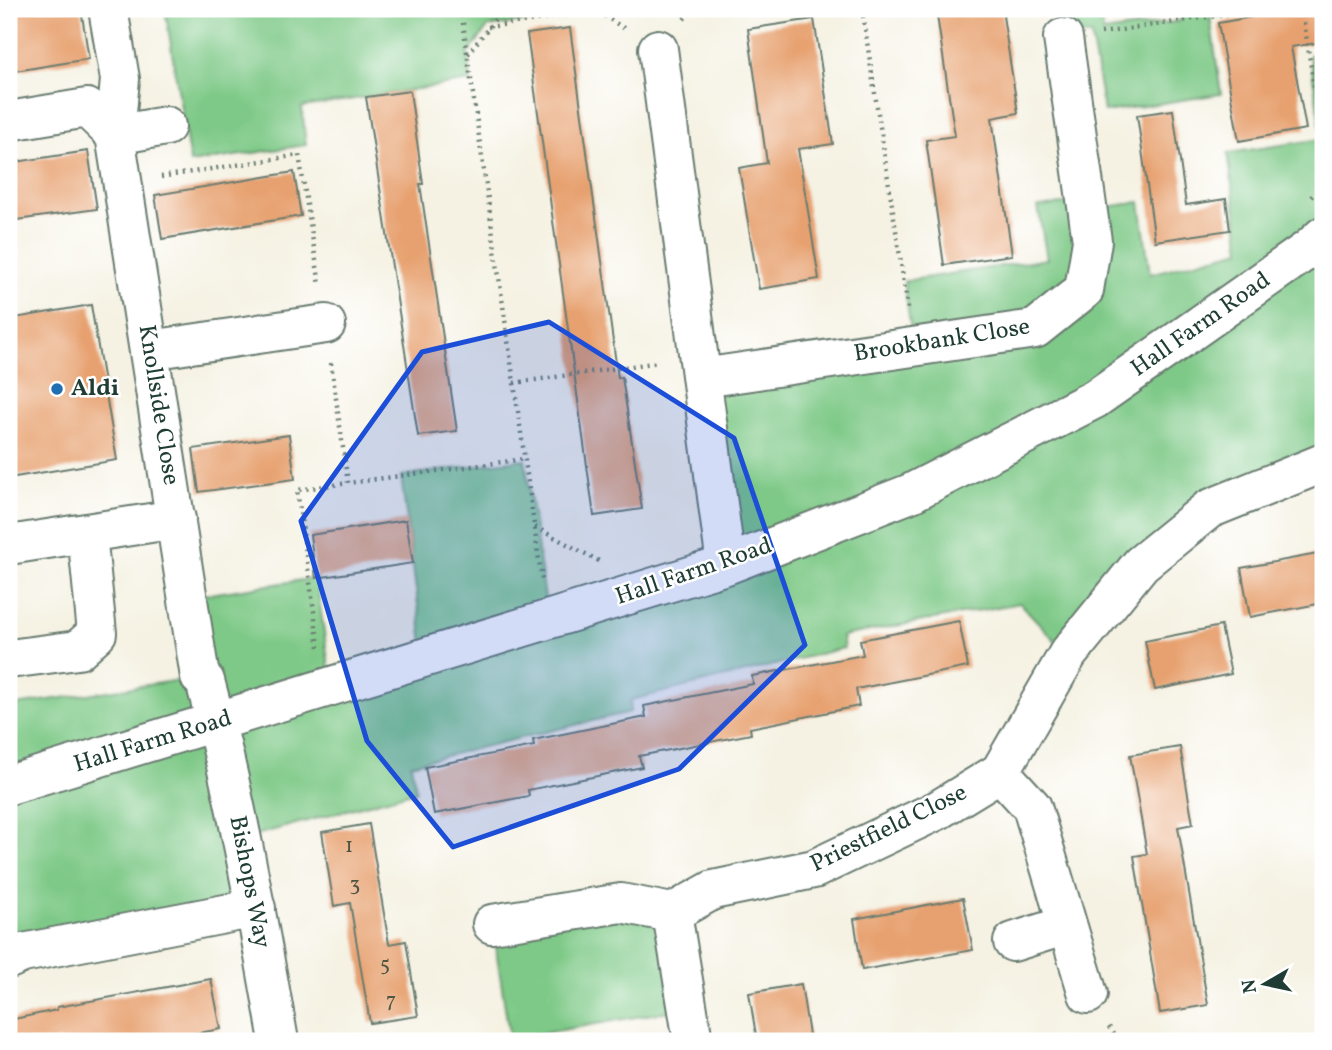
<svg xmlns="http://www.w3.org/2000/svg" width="1332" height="1050" viewBox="0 0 1332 1050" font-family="Vollkorn,serif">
<rect width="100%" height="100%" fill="#fff"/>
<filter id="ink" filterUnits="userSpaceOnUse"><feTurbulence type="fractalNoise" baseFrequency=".0143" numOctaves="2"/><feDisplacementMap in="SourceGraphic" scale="14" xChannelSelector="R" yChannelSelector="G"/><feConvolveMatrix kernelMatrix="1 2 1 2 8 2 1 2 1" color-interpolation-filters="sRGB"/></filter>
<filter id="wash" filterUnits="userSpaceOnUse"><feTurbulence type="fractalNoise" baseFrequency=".00686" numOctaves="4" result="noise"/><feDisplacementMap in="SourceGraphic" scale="28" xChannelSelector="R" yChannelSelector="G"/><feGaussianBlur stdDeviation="1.57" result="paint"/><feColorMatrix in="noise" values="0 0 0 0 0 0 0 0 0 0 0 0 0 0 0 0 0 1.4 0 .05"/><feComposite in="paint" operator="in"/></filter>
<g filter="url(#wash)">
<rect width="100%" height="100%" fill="#f5f2e3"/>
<path fill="#7ec987" stroke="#4e835e" stroke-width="2" d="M 165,9 L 583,9 L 584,13 L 488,27 L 468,54 L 471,81 L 302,107 L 306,145 L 190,163 Z
M 1059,9 L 1099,9 L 1103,32 L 1180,21 L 1182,9 L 1262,9 L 1210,17 L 1221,94 L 1104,112 L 1091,35 L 1063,38 Z
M 1323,53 L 1323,463 L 1209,509 L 1068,654 L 1020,603 L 842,636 L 844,648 L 631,700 L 630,712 L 411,764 L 416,791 L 241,839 L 256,908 L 9,959 L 9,706 L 200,677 L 189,597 L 316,578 L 332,687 L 425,658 L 401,476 L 525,459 L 548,620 L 725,565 L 702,378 L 913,347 L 904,281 L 1047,259 L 1038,207 L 1086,201 L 1088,210 L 1140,202 L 1150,274 L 1241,250 L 1228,153 L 1322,139 L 1310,55 Z
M 672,913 L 687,1008 L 510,1039 L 492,924 Z"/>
<g id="blocks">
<path fill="#e7a16f" d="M 36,9 L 81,9 L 89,59 L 9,72 L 9,13 Z
M 936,9 L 1002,9 L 1018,113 L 992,118 L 1012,255 L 944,265 L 926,140 L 955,136 Z
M 1296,9 L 1323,9 L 1323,42 L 1291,47 L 1306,129 L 1239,141 L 1218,23 Z
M 814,19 L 833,144 L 798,149 L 819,279 L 759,289 L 739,168 L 767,163 L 748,29 Z
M 570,28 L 618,378 L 622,377 L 642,509 L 594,516 L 527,34 Z
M 410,91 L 423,184 L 420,184 L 457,431 L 418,436 L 366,97 Z
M 1173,110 L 1186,205 L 1226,199 L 1230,230 L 1155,241 L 1137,115 Z
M 88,151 L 97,209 L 9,221 L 9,163 Z
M 294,172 L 301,216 L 162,239 L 155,195 Z
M 91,305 L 117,460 L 9,478 L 9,319 Z
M 289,435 L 295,479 L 199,492 L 193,449 Z
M 406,520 L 413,563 L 316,578 L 310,535 Z
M 1323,553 L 1323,603 L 1250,617 L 1241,568 Z
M 959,621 L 968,667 L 856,689 L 859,706 L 750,728 L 751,734 L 639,756 L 642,767 L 528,790 L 529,796 L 434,814 L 425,767 L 534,746 L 533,740 L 646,717 L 644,706 L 753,684 L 752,676 L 863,655 L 860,640 Z
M 1221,626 L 1231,674 L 1155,690 L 1145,641 Z
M 1180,747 L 1193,824 L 1178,827 L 1208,1005 L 1160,1013 L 1134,856 L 1147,854 L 1130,755 Z
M 369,824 L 389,944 L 406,941 L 418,1016 L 370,1023 L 350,903 L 334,906 L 322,832 Z
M 963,898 L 973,950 L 862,970 L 854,919 Z
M 211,979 L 221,1029 L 154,1041 L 9,1041 L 9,1020 L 57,1010 L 57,1007 Z
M 801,984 L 810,1041 L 757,1041 L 749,993 Z"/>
</g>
</g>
<g filter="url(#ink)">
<use href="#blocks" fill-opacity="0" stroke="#6a7c71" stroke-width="2"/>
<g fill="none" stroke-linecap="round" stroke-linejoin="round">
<g stroke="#6a7c71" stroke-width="42">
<path id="minor" d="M 108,9 L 120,79 L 115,135
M 658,49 L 726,565
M 9,121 L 87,108 L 115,135
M 166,126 L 115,135 L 200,677 L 205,681 C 237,799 258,921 279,1041
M 150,350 L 326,324
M 702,378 L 1035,329 L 1084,290 L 1092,241 L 1063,38
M 9,545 L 176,519
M 9,659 L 78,650 L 97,633 L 87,533
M 1000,772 L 1032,807 L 1088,994
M 9,785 L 726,565 L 911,493 L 1095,399 L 1310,248 L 1323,236
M 672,913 L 693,1041
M 492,924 L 621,903 L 672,913 L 713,890 L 814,869 L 938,810 L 1000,772 L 1068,654 L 1141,564 L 1209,509 L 1323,463
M 1013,942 L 1067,925
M 9,959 L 23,953 L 256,908"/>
</g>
<path stroke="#6a7c71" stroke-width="4.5" stroke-dasharray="2 5" stroke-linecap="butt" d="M 461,9 L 542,581
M 862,9 L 908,309
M 1302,9 L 1323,145
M 684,19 L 693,9
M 488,27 L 597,11 L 625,29
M 1101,33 L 1262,9
M 468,54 L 503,9
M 161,177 L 299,155 L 320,285
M 1311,197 L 1323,185
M 331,363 L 348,483 L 525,459
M 514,383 L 659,362
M 535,527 L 601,562
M 319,647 L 297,490 L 348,483
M 1109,1027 L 1119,1041"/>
<use href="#minor" stroke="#fff" stroke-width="38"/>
</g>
</g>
<path fill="#1d4ed8" fill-opacity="0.2" stroke="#1d4ed8" stroke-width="5" stroke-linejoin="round" d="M 549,322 L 734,438 L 805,645 L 679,769 L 453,847 L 367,741 L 301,521 L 422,352 Z"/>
<circle fill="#1f6fb2" stroke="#fff" stroke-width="2.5" cx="57" cy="389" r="7"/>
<g text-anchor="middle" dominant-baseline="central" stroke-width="5" stroke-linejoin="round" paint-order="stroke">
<g font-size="21" fill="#515643">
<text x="349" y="846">1</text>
<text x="355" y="884">3</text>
<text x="385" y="964">5</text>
<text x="391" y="1001">7</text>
</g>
<g font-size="24" fill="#1f3d34" stroke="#fff">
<text transform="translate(1201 325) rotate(-35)">Hall Farm Road</text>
<text transform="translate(942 341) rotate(-9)">Brookbank Close</text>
<text transform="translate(158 405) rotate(81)">Knollside Close</text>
<text transform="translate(694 572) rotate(-19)">Hall Farm Road</text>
<text transform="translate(153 742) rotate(-17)">Hall Farm Road</text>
<text transform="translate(889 829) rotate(-26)">Priestfield Close</text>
<text transform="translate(249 882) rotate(79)">Bishops Way</text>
</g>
<g font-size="24" font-weight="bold" fill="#1f3d34" stroke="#fff" text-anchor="start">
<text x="71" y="389">Aldi</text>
</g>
</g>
<rect width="1332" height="1050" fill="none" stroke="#fff" stroke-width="35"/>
<g transform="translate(1265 984) rotate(261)" stroke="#ffffff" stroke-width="5" paint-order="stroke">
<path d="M0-5L12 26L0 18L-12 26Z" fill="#1f3d34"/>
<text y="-10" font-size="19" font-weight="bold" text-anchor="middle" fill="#1f3d34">N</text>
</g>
</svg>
